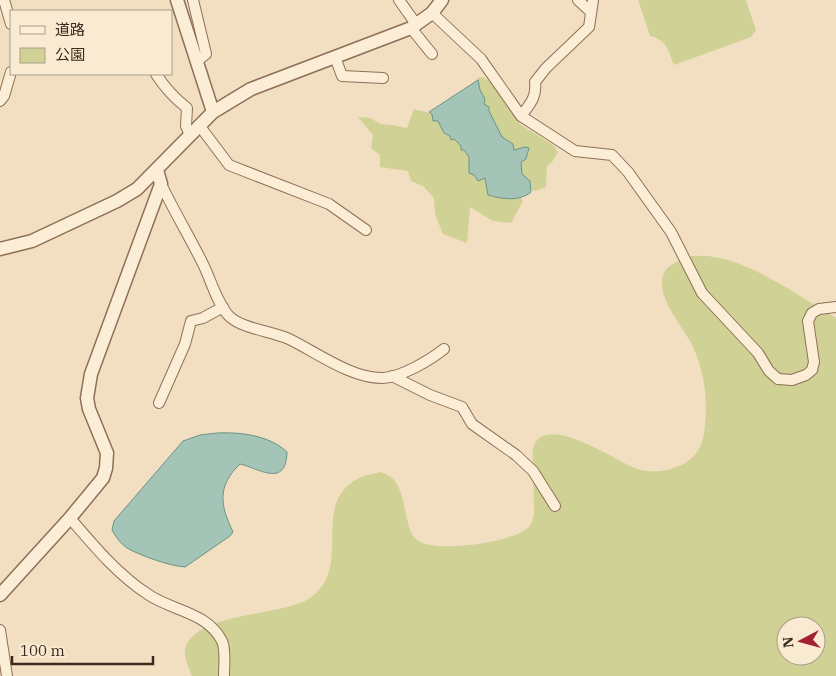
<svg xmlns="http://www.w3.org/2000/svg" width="836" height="676" viewBox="0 0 836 676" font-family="'IBM Plex Serif','Noto Sans JP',serif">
<rect width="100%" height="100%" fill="#f2dfc2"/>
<path fill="#d0d195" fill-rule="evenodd" d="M 638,0 L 746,0 L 756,30 L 751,37 L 674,65 C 668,50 667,40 650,36 Z
M 482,77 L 494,84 L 521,125 L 553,145 L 558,152 L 552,162 L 547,166 L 546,187 L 535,191 L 527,187 L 512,151 L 491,123 L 475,85 L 477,78 Z
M 414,109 L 437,115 L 517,193 L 523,201 L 511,223 L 493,221 L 470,207 L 467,243 L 443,234 L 435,214 L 434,198 L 423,186 L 411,181 L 408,171 L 380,167 L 380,155 L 371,148 L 373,135 L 358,117 L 370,118 L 381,124 L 392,125 L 407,128 Z
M 690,256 C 698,256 706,255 714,257 C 751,262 803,298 836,318 L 836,676 L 192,676 C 189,669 184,658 185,650 C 193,611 283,617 310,598 C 355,567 308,504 359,478 C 365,475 374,474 381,472 C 385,474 391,476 394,480 C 407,495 404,530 417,540 C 435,554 513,543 529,527 C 532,524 533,518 534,513 C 534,497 533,480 533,464 C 533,459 532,453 533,449 C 543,409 618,463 637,469 C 654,474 670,471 685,463 C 699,455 704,441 705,425 C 708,399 704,371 693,347 C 684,327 656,299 663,275 C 667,264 680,261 690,256 ZM 786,626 L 816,626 L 816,656 L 786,656 Z"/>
<path fill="#a5c4b8" stroke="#6a9485" d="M 478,80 L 480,90 L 485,99 L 484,104 L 489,107 L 489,111 L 502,137 L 513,144 L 514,150 L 525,147 L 529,148 L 526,159 L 521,162 L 522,174 L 530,181 L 531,192 C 519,202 502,199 488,195 L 485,178 L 478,181 L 474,175 L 469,173 L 469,157 L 464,150 L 461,150 L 461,146 L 454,139 L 451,140 L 450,136 L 444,133 L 438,121 L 433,121 L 432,114 L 429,112 Z
M 217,433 C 240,432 269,435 287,452 C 286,488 260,469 240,464 C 217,486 220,505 233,532 L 230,536 L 185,567 C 170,566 141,556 127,548 C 120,543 116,537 112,530 L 114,521 L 183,441 L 200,435 Z"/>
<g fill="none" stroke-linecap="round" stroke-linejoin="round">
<g stroke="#8e6f57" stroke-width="12">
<path id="minor" d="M 4,0 L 11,24
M 193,0 L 206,54 L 197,61
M 399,0 L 416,24
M 578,0 L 591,12
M 432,13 L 481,59 L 521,116 L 575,151 L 612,155 L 628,172 L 671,232 L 702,293 L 758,353 L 769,371 L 778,379 L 792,380 L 806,375 L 812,370 L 814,362 L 808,321 L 812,313 L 819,309 L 836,307
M 411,28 L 432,54
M 335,57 L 342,76 L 383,78
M 156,74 C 165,88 174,98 187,108 L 186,126 L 190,135
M 0,101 L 4,96 L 11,72
M 521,116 C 530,104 537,97 535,82 L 546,68 L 589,27 L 593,0
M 199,125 L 229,165 L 329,204 L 366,230
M 161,184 C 174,211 189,236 202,262 C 210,277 217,304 229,316 C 242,329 272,331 289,339 C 316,352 352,379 383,378 C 402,377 430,360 444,349
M 392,376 L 430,395 L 462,407 L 472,424 L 516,455 L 533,471 L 555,506
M 159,403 L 185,344 L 191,321 L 203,318 L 223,307
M 70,518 C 94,546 118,575 149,595 C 173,611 207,612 222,641 C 226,650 224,665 224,675
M 0,630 L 7,676"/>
</g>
<g stroke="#8e6f57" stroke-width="15">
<path id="tertiary" d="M 177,0 L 213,112
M 0,249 L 32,241 L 117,201 L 137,189 L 213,112 L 251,89 L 411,28 L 432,13 L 442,0
M 0,595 L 70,518 L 103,478 L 106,468 L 107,453 L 89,409 L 87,398 L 91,374 L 161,184 L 157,170"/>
</g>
<use href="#minor" stroke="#fcedd6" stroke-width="10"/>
<use href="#tertiary" stroke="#fcedd6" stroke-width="12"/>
</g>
<rect x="10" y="10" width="162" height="65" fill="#f9ead2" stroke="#ad9d8a"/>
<rect x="20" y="26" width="25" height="8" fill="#fcedd6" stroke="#ad9d8a"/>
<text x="55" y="35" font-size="15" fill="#3c291d">道路</text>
<rect x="20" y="48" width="25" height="15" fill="#d0d195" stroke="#ad9d8a"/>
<text x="55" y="60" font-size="15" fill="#3c291d">公園</text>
<g transform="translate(801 641) rotate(264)"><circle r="24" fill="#f9ead2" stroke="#ad9d8a"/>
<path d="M0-4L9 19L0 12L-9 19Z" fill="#a2222f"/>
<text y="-8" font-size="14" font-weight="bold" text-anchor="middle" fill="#3c291d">N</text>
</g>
<path d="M12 656v8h141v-8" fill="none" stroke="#3c291d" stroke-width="2.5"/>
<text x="20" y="656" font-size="15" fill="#3c291d" stroke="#f9ead2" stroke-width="4" paint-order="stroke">100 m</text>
</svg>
